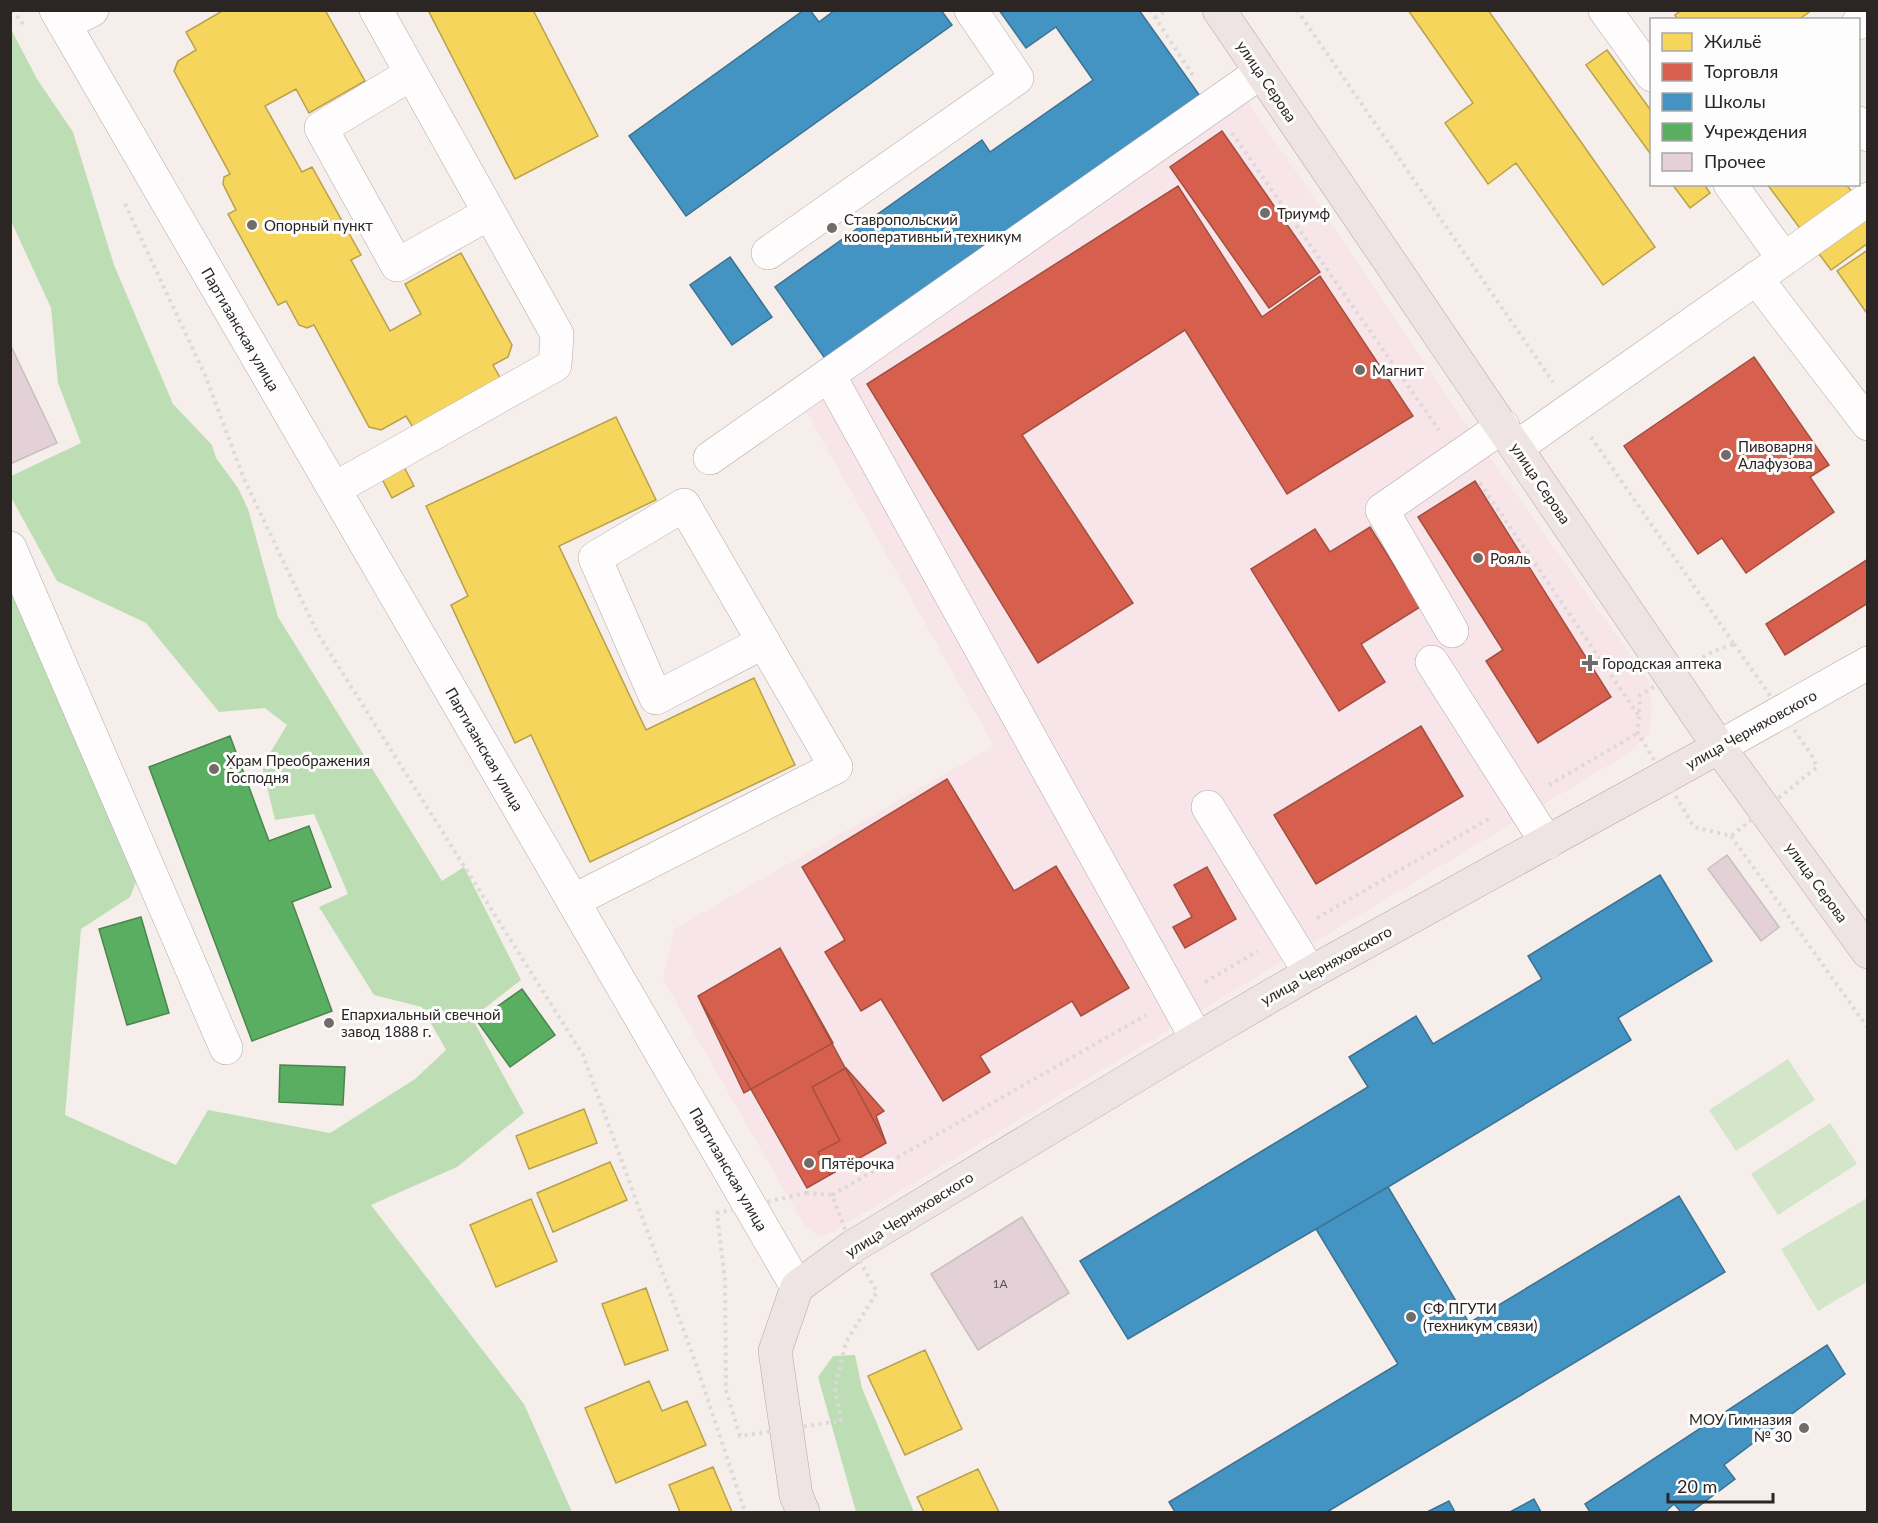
<svg xmlns="http://www.w3.org/2000/svg" width="1878" height="1523" viewBox="0 0 1878 1523" font-family="Lato,sans-serif">
<rect width="100%" height="100%" fill="#f6eeea"/>
<path fill="#f7e5e9" d="M 1244,95 L 1460,415 L 1648,680 L 1652,707 L 1649,734 L 1632,751 L 834,1231 L 820,1237 L 804,1224 L 663,979 L 674,929 L 994,746 L 801,402 Z"/>
<path fill="#d3e6ca" d="M 1788,1059 L 1815,1100 L 1736,1151 L 1709,1110 Z
M 1830,1123 L 1857,1164 L 1778,1215 L 1751,1174 Z
M 1867,1198 L 1867,1282 L 1818,1311 L 1781,1249 Z"/>
<path fill="#bddeb4" d="M 11,29 L 37,79 L 73,132 L 114,265 L 173,404 L 212,445 L 216,458 L 238,488 L 248,509 L 278,617 L 442,881 L 464,867 L 521,980 L 472,1018 L 524,1113 L 457,1167 L 371,1205 L 524,1404 L 572,1512 L 11,1512 L 10,566 L 141,870 L 130,897 L 81,929 L 65,1115 L 176,1165 L 208,1110 L 330,1133 L 415,1079 L 446,1050 L 422,1007 L 374,995 L 319,907 L 348,894 L 314,814 L 275,820 L 262,766 L 287,725 L 265,708 L 219,712 L 146,623 L 57,581 L 11,497 L 11,476 L 81,443 L 58,383 L 51,308 L 11,221 Z
M 855,1355 L 862,1388 L 914,1512 L 856,1512 L 818,1377 L 833,1356 Z"/>
<path fill="#f6d55c" stroke="#b9a04b" stroke-width="1.5" d="M 224,10 L 325,10 L 365,81 L 309,113 L 296,89 L 265,106 L 302,172 L 312,167 L 361,255 L 351,260 L 390,331 L 421,314 L 405,284 L 461,253 L 512,345 L 508,357 L 493,365 L 502,381 L 414,429 L 406,416 L 381,430 L 369,427 L 314,325 L 307,328 L 299,325 L 286,301 L 278,305 L 228,214 L 236,210 L 223,184 L 224,177 L 230,174 L 174,71 L 178,61 L 196,50 L 186,32 Z
M 428,10 L 533,10 L 598,136 L 515,179 Z
M 1408,10 L 1488,10 L 1655,247 L 1603,285 L 1516,163 L 1488,184 L 1445,123 L 1473,103 Z
M 1682,10 L 1812,10 L 1798,20 L 1678,20 L 1675,15 Z
M 1607,50 L 1652,112 L 1652,156 L 1586,65 Z
M 1672,184 L 1704,184 L 1710,193 L 1690,208 Z
M 1767,184 L 1846,184 L 1868,214 L 1868,243 L 1831,270 Z
M 1868,250 L 1868,315 L 1837,271 Z
M 616,417 L 656,500 L 559,546 L 646,730 L 754,678 L 795,765 L 590,862 L 531,735 L 515,743 L 451,605 L 468,596 L 426,506 Z
M 403,465 L 414,486 L 392,498 L 381,477 Z
M 584,1109 L 597,1143 L 529,1169 L 516,1136 Z
M 610,1162 L 627,1200 L 553,1232 L 537,1193 Z
M 531,1199 L 557,1261 L 496,1287 L 470,1225 Z
M 646,1288 L 668,1350 L 625,1365 L 602,1304 Z
M 925,1350 L 962,1429 L 905,1455 L 868,1376 Z
M 649,1381 L 662,1411 L 687,1401 L 706,1445 L 616,1483 L 585,1408 Z
M 713,1467 L 732,1512 L 680,1512 L 669,1485 Z
M 978,1469 L 999,1512 L 924,1512 L 917,1497 Z"/>
<path fill="#d6604d" stroke="#a34f40" stroke-width="1.5" d="M 1222,131 L 1320,272 L 1269,308 L 1170,167 Z
M 1178,186 L 1262,317 L 1320,276 L 1413,416 L 1287,494 L 1185,330 L 1022,435 L 1133,603 L 1038,663 L 867,384 Z
M 1754,357 L 1829,465 L 1810,477 L 1834,512 L 1746,573 L 1722,538 L 1698,554 L 1624,446 Z
M 1475,481 L 1611,697 L 1538,743 L 1486,661 L 1503,650 L 1418,517 Z
M 1370,527 L 1420,607 L 1361,644 L 1385,682 L 1339,711 L 1251,569 L 1315,529 L 1330,552 Z
M 1868,559 L 1868,603 L 1785,655 L 1766,624 Z
M 1421,726 L 1463,796 L 1316,884 L 1274,815 Z
M 947,779 L 1014,891 L 1056,866 L 1129,988 L 1081,1016 L 1072,1001 L 980,1056 L 990,1072 L 943,1101 L 881,999 L 861,1011 L 825,952 L 845,940 L 802,867 Z
M 1207,867 L 1236,919 L 1185,948 L 1173,927 L 1192,917 L 1174,885 Z
M 780,948 L 833,1043 L 744,1093 L 698,996 Z
M 780,948 L 886,1143 L 807,1188 L 698,996 Z
M 846,1068 L 884,1111 L 876,1116 L 886,1143 L 830,1175 L 818,1152 L 840,1141 L 812,1087 Z"/>
<path fill="#4393c3" stroke="#3c7293" stroke-width="1.5" d="M 804,10 L 810,10 L 819,22 L 835,10 L 941,10 L 952,25 L 686,216 L 629,136 Z
M 999,10 L 1139,10 L 1200,96 L 826,360 L 775,287 L 982,140 L 990,152 L 1093,80 L 1056,27 L 1026,48 Z
M 730,257 L 772,317 L 732,345 L 690,285 Z
M 1660,875 L 1712,961 L 1618,1018 L 1631,1040 L 1388,1187 L 1128,1339 L 1080,1261 L 1368,1087 L 1349,1057 L 1416,1016 L 1433,1044 L 1542,979 L 1528,956 Z
M 1388,1187 L 1469,1323 L 1679,1196 L 1725,1272 L 1327,1512 L 1175,1512 L 1169,1502 L 1398,1364 L 1316,1229 Z
M 1827,1345 L 1845,1374 L 1724,1465 L 1735,1479 L 1691,1512 L 1681,1512 L 1674,1504 L 1665,1512 L 1590,1512 L 1585,1504 Z
M 1534,1499 L 1541,1512 L 1510,1512 Z
M 1449,1501 L 1455,1512 L 1427,1512 Z"/>
<path fill="#5aae61" stroke="#4c854e" stroke-width="1.5" d="M 230,736 L 269,841 L 309,826 L 331,887 L 292,902 L 332,1011 L 252,1041 L 149,767 Z
M 141,917 L 169,1013 L 127,1025 L 99,929 Z
M 522,989 L 555,1035 L 510,1067 L 477,1021 Z
M 280,1065 L 345,1067 L 343,1105 L 279,1102 Z"/>
<path fill="#e4d0d7" stroke="#c6c0c0" stroke-width="1.5" d="M 10,344 L 57,443 L 10,464 Z
M 1727,855 L 1779,927 L 1761,941 L 1708,869 Z
M 1022,1217 L 1069,1293 L 978,1350 L 931,1274 Z"/>
<g fill="none" stroke-linecap="round" stroke-linejoin="round">
<g stroke="#b0aaa6" stroke-width="34">
<path id="minor" d="M 56,10 L 797,1287
M 1605,10 L 1652,75
M 1858,23 L 1868,17
M 64,24 L 92,10
M 411,74 L 321,128 L 397,265 L 488,214
M 1858,123 L 1868,135
M 768,253 L 1017,78 L 971,10
M 1784,259 L 1868,199
M 1756,278 L 1868,424
M 829,375 L 1197,1039
M 1517,447 L 1784,259 L 1730,184
M 710,458 L 1261,72
M 334,489 L 555,365 L 557,334 L 376,10
M 10,548 L 226,1048
M 1452,631 L 1382,510 L 1503,426
M 1432,662 L 1547,843
M 1719,747 L 1868,663
M 1208,807 L 1310,973
M 573,901 L 836,767 L 684,505 L 595,558 L 656,698 L 764,642"/>
</g>
<g stroke="#b8a3a2" stroke-width="34">
<path id="major" d="M 1219,10 L 1719,747 L 1868,952
M 803,1512 L 796,1495 L 775,1351 L 797,1287 L 852,1247 L 1197,1039 L 1310,973 L 1719,747"/>
</g>
<path stroke="#dcdad8" stroke-width="4" stroke-dasharray="3 4.5" stroke-linecap="butt" d="M 12,10 L 23,24
M 1150,10 L 1194,77
M 1297,10 L 1553,382
M 1155,18 L 1166,10
M 1232,133 L 1439,430
M 125,204 L 205,375 L 244,479 L 318,634 L 583,1055 L 696,1364 L 745,1512
M 1591,437 L 1734,644
M 1480,483 L 1639,716
M 1734,644 L 1811,754 L 1817,767 L 1731,836 L 1694,827 L 1638,733 L 1640,695 L 1712,652 Z
M 1549,785 L 1638,733
M 1731,836 L 1868,1028
M 1317,918 L 1490,818
M 1205,982 L 1258,951
M 806,1193 L 832,1195 L 852,1247 L 877,1292 L 846,1342 L 835,1388 L 841,1421 L 740,1436 L 726,1390 L 725,1280 L 717,1213 Z
M 832,1195 L 1146,1015"/>
<use href="#minor" stroke="#fefcfc" stroke-width="33"/>
<use href="#major" stroke="#efe4e4" stroke-width="33"/>
</g>
<g fill="#726c69" stroke="#fdfdfd" stroke-width="2">
<circle cx="1265" cy="213" r="6"/>
<circle cx="252" cy="225" r="6"/>
<circle cx="832" cy="228" r="6"/>
<circle cx="1360" cy="370" r="6"/>
<circle cx="1726" cy="455" r="6"/>
<circle cx="1478" cy="558" r="6"/>
<path d="M1587 654h6v6h6v6h-6v6h-6v-6h-6v-6h6z"/>
<circle cx="214" cy="769" r="6"/>
<circle cx="329" cy="1023" r="6"/>
<circle cx="809" cy="1163" r="6"/>
<circle cx="1411" cy="1317" r="6"/>
<circle cx="1804" cy="1428" r="6"/>
</g>
<g text-anchor="middle" dominant-baseline="central" stroke-width="6" stroke-linejoin="round" paint-order="stroke">
<g font-size="12" fill="#595050">
<text x="1000" y="1283">1А</text>
</g>
<g font-size="15" fill="#2b2623" stroke="#fdfdfd">
<text transform="translate(1267 81) rotate(56)">улица Серова</text>
<text transform="translate(241 329) rotate(60)">Партизанская улица</text>
<text transform="translate(1541 483) rotate(56)">улица Серова</text>
<text transform="translate(1751 729) rotate(-29)">улица Черняховского</text>
<text transform="translate(485 749) rotate(60)">Партизанская улица</text>
<text transform="translate(1817 882) rotate(54)">улица Серова</text>
<text transform="translate(1326 965) rotate(-29)">улица Черняховского</text>
<text transform="translate(729 1169) rotate(60)">Партизанская улица</text>
<text transform="translate(909 1214) rotate(-32)">улица Черняховского</text>
</g>
<g font-size="15" fill="#2b2623" stroke="#fdfdfd" text-anchor="start">
<text x="1277" y="213">Триумф</text>
<text x="844" y="219">Ставропольский<tspan x="844" dy="17">кооперативный техникум</tspan></text>
<text x="264" y="225">Опорный пункт</text>
<text x="1372" y="370">Магнит</text>
<text x="1738" y="446">Пивоварня<tspan x="1738" dy="17">Алафузова</tspan></text>
<text x="1490" y="558">Рояль</text>
<text x="1602" y="663">Городская аптека</text>
<text x="226" y="760">Храм Преображения<tspan x="226" dy="17">Господня</tspan></text>
<text x="341" y="1014">Епархиальный свечной<tspan x="341" dy="17">завод 1888 г.</tspan></text>
<text x="821" y="1163">Пятёрочка</text>
<text x="1423" y="1308">СФ ПГУТИ<tspan x="1423" dy="17">(техникум связи)</tspan></text>
<text x="1792" y="1419" text-anchor="end">МОУ Гимназия<tspan x="1792" dy="17">№ 30</tspan></text>
</g>
</g>
<rect width="1878" height="1523" fill="none" stroke="#2b2623" stroke-width="24"/>
<rect x="1650" y="18" width="210" height="168" fill="#fdfdfd" stroke="#a9a7a6" stroke-width="1.5"/>
<rect x="1662" y="33" width="30" height="18" fill="#f6d55c" stroke="#a9a7a6" stroke-width="1.5"/>
<text x="1704" y="48" font-size="18" fill="#2b2623">Жильё</text>
<rect x="1662" y="63" width="30" height="18" fill="#d6604d" stroke="#a9a7a6" stroke-width="1.5"/>
<text x="1704" y="78" font-size="18" fill="#2b2623">Торговля</text>
<rect x="1662" y="93" width="30" height="18" fill="#4393c3" stroke="#a9a7a6" stroke-width="1.5"/>
<text x="1704" y="108" font-size="18" fill="#2b2623">Школы</text>
<rect x="1662" y="123" width="30" height="18" fill="#5aae61" stroke="#a9a7a6" stroke-width="1.5"/>
<text x="1704" y="138" font-size="18" fill="#2b2623">Учреждения</text>
<rect x="1662" y="153" width="30" height="18" fill="#e4d0d7" stroke="#a9a7a6" stroke-width="1.5"/>
<text x="1704" y="168" font-size="18" fill="#2b2623">Прочее</text>
<path d="M1668 1493v9h105v-9" fill="none" stroke="#2b2623" stroke-width="3"/>
<text x="1677" y="1493" font-size="18" fill="#2b2623" stroke="#fdfdfd" stroke-width="4.5" paint-order="stroke">20 m</text>
</svg>
